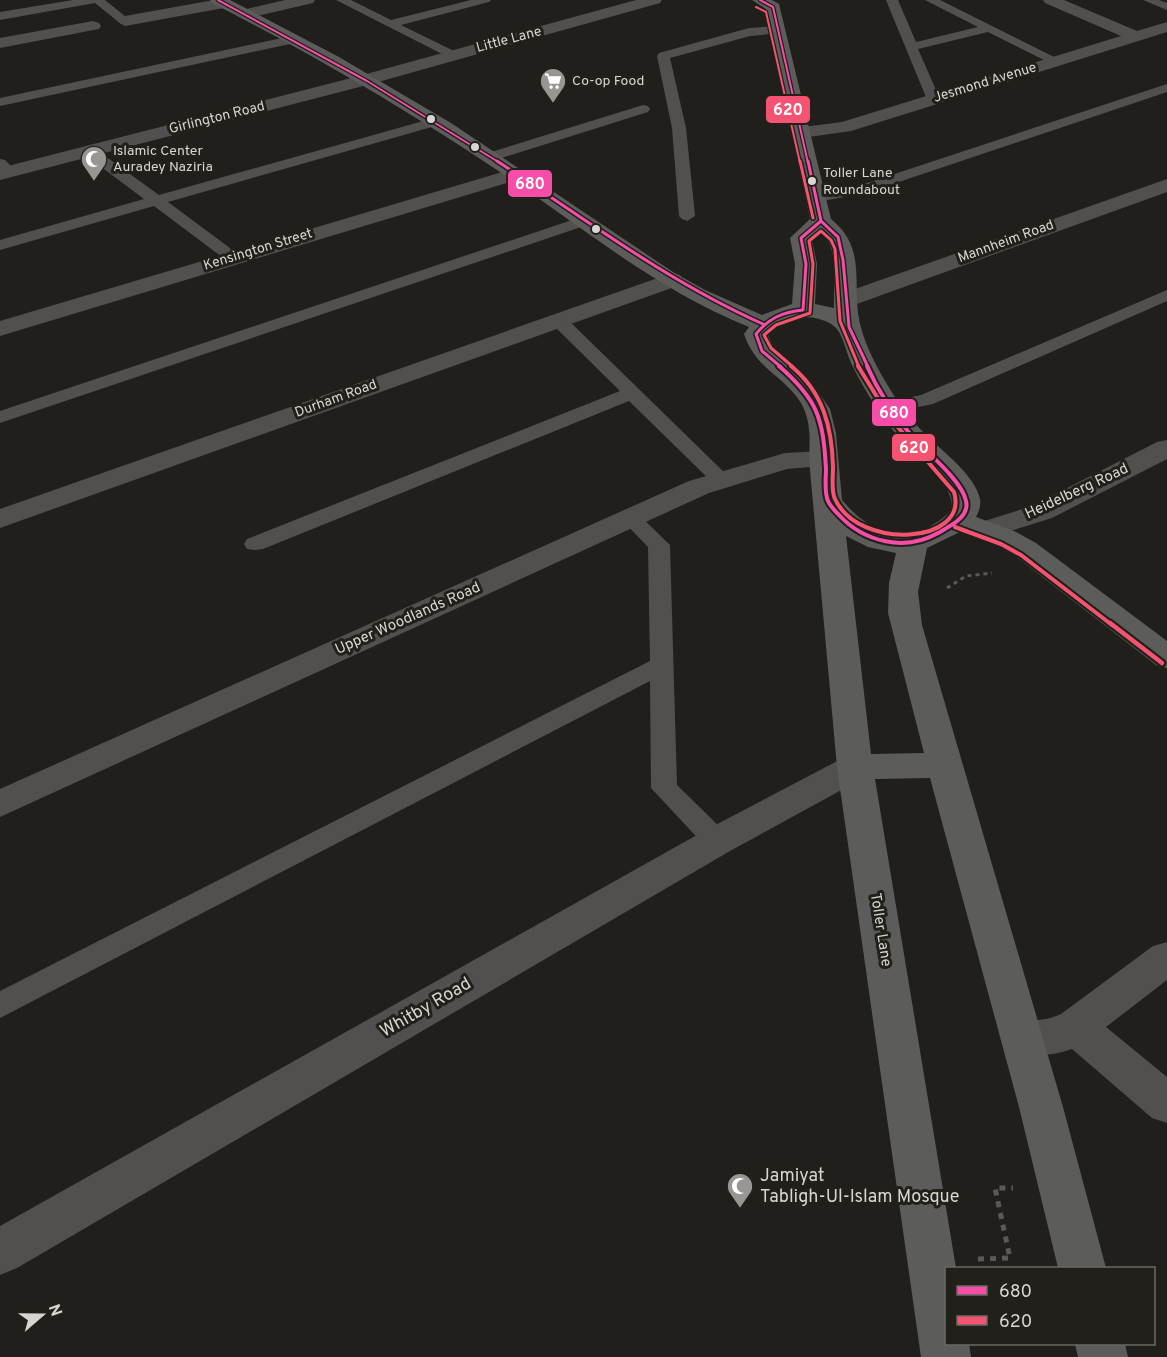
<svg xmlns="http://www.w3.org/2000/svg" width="1167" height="1357" viewBox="0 0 1167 1357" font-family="Overpass,sans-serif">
<rect width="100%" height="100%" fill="#201f1b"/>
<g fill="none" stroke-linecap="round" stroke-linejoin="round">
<path stroke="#595957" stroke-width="3" stroke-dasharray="4 4" stroke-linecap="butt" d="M 947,588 L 966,576 L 992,573"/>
<path stroke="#595957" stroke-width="5" stroke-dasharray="6 6" stroke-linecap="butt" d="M 978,1259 L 1010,1258 L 995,1188 L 1013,1188"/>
<path fill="#51504f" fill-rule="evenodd" d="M 73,0 L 105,0 L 131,21 L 125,25 L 121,24 L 95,3 L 0,20 L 0,12 Z
M 336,0 L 351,0 L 391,20 L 471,0 L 491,0 L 489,2 L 401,25 L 456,52 L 458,55 L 452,59 Z
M 886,0 L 898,0 L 916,42 L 978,27 L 925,0 L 940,0 L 1062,61 L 1060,64 L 1052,64 L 988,32 L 918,49 L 940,99 L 933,103 L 928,102 Z
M 1143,0 L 1159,0 L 1167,3 L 1167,10 Z
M 777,26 L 781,27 L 781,33 L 750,36 L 670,58 L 686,128 L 695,216 L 687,221 L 682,219 L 679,216 L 672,128 L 657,56 L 659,53 L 749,28 Z
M 291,36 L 295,37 L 295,43 L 0,106 L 0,98 Z
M 1167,84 L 1167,92 L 866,193 L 817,202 L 809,197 L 817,192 L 858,186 Z
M 643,105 L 648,106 L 650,109 L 648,112 L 495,160 L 490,161 L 483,157 L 485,154 Z
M 434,118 L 439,119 L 441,122 L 439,125 L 168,202 L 238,254 L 240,257 L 238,260 L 226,260 L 154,206 L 0,250 L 0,240 L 144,199 L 84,154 L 82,151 L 84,148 L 94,148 L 159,195 Z
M 0,159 L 5,160 L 16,171 L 14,174 L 9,175 L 0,171 Z
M 584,216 L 590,218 L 592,221 L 590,224 L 0,423 L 0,411 Z
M 1167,290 L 1167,301 L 933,404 L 889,413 L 882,411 L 880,407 L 882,403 L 921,395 Z
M 558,315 L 564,316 L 728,476 L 731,480 L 728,484 L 714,484 L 629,401 L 263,549 L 255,550 L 247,549 L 244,544 L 247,539 L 620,391 L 552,324 L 549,320 L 552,316 Z
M 631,512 L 638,514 L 670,545 L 677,785 L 727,834 L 730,841 L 727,848 L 717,851 L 707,848 L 651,788 L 650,681 L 0,1018 L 0,991 L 650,661 L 648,547 L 620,518 L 624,514 Z"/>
<path fill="#51504f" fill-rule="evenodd" d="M 214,0 L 230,0 L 232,3 L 224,8 L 125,26 L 117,21 L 125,16 Z
M 285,0 L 315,0 L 313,3 L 244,19 L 236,14 L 238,11 Z
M 636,0 L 662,0 L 660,3 L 371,84 L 0,180 L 0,168 L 359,76 Z
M 1043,0 L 1064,0 L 1137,31 L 1167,22 L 1167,32 L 851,131 L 802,138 L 795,136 L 792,132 L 795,128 L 842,122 L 1121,36 L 1045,3 Z
M 93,21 L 99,23 L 101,26 L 99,29 L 0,48 L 0,38 Z
M 516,168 L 523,170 L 526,174 L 523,178 L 0,336 L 0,321 Z
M 1167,179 L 1167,192 L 854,305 L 846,307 L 838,305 L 834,300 L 838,295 Z
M 672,273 L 680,275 L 683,280 L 680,285 L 0,528 L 0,509 Z
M 1167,440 L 1167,459 L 1052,518 L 985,539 L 975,536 L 970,530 L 975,524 L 1032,506 L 1157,442 Z
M 823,451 L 833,453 L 837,459 L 833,465 L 787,469 L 709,493 L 0,817 L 0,789 L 689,481 L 785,453 Z
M 855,754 L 867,758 L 873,767 L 867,776 L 730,851 L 17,1268 L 0,1275 L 0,1226 L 704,831 L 843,758 Z
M 1167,942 L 1167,980 L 1106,1027 L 1167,1077 L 1167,1123 L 1152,1118 L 1072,1049 C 1052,1056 1029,1058 1009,1051 L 1003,1038 L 1009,1025 C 1026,1019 1046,1022 1061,1014 L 1153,946 Z"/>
<path fill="#5c5c5a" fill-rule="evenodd" d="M 210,0 L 230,0 L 339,57 L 451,123 L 673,272 L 705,290 L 762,315 L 792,304 L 795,264 L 790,238 L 810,219 L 766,9 L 752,0 L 772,0 L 779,4 L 831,219 C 868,249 851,284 860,324 C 866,349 880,373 893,394 C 902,408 913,422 925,434 C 942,451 975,475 980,499 C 981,506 979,511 976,517 L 1014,531 L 1036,543 L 1167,641 L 1167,668 L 1156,665 L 1014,555 L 994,543 L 962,531 L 927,548 L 918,592 L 922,625 L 1063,1107 L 1106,1268 L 1058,1268 L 1019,1107 L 930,778 L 875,779 L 956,1268 L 946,1268 L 946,1344 L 969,1344 L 971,1357 L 921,1357 L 837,767 L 809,459 C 810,440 811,420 801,403 C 784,375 756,370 744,334 L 749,327 C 659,291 586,230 506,176 C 412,113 314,55 212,3 ZM 821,232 C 840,249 833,285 834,308 L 815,304 L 817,264 L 812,240 ZM 803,317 C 815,317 829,320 837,329 C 844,338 847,356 853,367 C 866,393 882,418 901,440 C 918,460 952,479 952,508 C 947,517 936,523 927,528 C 892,545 864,526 842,500 L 836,433 L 830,409 L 812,383 L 775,350 L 768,335 L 783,322 ZM 846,536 L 868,547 L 896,553 L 889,583 L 888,613 L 924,753 L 871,754 Z
M 1075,1344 L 1125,1344 L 1128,1357 L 1078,1357 Z"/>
<g stroke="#21201a" stroke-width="4.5">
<path id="bus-1-far2" d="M 218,0 L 367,81 L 500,163
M 760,0 L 773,7 L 808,163"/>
</g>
<g stroke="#21201a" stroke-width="6">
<path id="bus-1-far1" d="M 497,161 C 585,219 667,281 763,324
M 808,161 L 821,221
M 781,367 L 762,351 L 756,334 C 769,318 783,312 803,310 L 806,264 L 801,238 L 821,221 L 838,237 L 843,260 L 849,327 L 868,367"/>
</g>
<g stroke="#21201a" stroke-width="8">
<path id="bus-1" d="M 779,366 C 818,400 823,418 826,469 C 826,478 824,492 828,501 C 830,506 835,511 839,515 C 864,542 905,552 938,533 C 950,526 970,517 966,501 C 962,480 925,451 911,435 C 893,414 878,391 867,366"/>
</g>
<g stroke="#21201a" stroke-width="4.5">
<path id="bus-2-far3" d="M 756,7 L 766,12 L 800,163"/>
</g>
<g stroke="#21201a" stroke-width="6">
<path id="bus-2-far2" d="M 800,161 L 813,218
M 793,367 L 771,348 L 764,335 L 776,325 L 810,313 L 813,264 L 809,241 L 821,231 L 831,240 L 835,249 L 840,321 L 859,367"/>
</g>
<g stroke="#21201a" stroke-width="8">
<path id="bus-2-far1" d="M 791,366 C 823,392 832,427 833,467 C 833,477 831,491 835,499 C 859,551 970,544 954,492 L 890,418 L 858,366
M 955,527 L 1001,544 L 1021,555 L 1112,625"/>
</g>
<g stroke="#21201a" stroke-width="9">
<path id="bus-2" d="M 1110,623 L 1162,663"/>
</g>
<use href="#bus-1-far2" stroke="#f54da8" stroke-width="2"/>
<use href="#bus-1-far1" stroke="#f54da8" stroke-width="3"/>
<use href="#bus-1" stroke="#f54da8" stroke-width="4"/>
<use href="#bus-2-far3" stroke="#f65372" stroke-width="2"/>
<use href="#bus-2-far2" stroke="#f65372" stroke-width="3"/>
<use href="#bus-2-far1" stroke="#f65372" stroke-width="4"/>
<use href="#bus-2" stroke="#f65372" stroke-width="4.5"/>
</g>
<defs>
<g id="supermarket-pin" transform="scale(1.35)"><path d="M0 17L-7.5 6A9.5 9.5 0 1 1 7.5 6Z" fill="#979693" stroke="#21201a"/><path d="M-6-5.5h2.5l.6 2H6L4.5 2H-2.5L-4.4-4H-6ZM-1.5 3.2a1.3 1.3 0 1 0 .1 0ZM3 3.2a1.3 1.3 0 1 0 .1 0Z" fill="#fff"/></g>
<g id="mosque-pin" transform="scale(1.35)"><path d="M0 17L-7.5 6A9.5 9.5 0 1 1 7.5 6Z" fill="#979693" stroke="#21201a"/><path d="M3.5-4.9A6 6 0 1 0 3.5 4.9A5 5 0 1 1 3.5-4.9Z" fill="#fff"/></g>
</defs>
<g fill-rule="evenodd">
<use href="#supermarket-pin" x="553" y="81"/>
<use href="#mosque-pin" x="94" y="159"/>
<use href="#mosque-pin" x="740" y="1186"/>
</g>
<g fill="#d7d6d3" stroke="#21201a" stroke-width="2">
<circle cx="431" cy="119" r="5"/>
<circle cx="475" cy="147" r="5"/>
<circle cx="812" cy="181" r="5"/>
<circle cx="596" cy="229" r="5"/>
</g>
<g text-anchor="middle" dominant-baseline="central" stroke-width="6" stroke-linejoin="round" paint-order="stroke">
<g font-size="14" fill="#d7d6d3" stroke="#21201a">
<text transform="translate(509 40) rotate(-15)">Little Lane</text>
<text transform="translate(985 83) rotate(-17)">Jesmond Avenue</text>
<text transform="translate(217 118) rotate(-14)">Girlington Road</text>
<text transform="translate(1006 242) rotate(-20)">Mannheim Road</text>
<text transform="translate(258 250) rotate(-17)">Kensington Street</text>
<text transform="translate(336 399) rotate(-20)">Durham Road</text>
</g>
<g font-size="14" fill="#d7d6d3" stroke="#21201a" text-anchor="start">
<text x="572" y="81">Co-op Food</text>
<text x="113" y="151">Islamic Center<tspan x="113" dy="16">Auradey Naziria</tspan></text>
</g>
<g font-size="14" fill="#d7d6d3" stroke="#21201a" text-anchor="start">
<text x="823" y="173">Toller Lane<tspan x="823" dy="17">Roundabout</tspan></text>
</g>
<g font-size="15" fill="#d7d6d3" stroke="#21201a">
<text transform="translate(1077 492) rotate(-25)">Heidelberg Road</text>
<text transform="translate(408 619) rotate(-24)">Upper Woodlands Road</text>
<text transform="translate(880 930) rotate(81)">Toller Lane</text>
</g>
<g font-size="18" fill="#d7d6d3" stroke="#21201a">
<text transform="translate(426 1008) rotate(-30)">Whitby Road</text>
</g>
<g font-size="18" fill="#d7d6d3" stroke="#21201a" text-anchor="start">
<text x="760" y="1176">Jamiyat<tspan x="760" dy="21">Tabligh-Ul-Islam Mosque</tspan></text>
</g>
</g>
<g stroke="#21201a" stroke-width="2">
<rect x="765" y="95" width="46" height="29" rx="6" fill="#f65372"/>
<rect x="507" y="169" width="46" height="29" rx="6" fill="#f54da8"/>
<rect x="871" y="398" width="46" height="29" rx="6" fill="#f54da8"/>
<rect x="891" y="433" width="45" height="29" rx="6" fill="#f65372"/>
</g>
<g font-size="16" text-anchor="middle" font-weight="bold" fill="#fff">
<text x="788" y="115">620</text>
<text x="530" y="189">680</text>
<text x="894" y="418">680</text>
<text x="914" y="453">620</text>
</g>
<rect x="945" y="1267" width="210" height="78" fill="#21201a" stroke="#6a6964" stroke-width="1.5"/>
<rect x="957" y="1286" width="30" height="9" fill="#f54da8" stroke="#6a6964" stroke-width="1.5"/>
<text x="999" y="1297" font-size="18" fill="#d7d6d3">680</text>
<rect x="957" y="1316" width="30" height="9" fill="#f65372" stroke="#6a6964" stroke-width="1.5"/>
<text x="999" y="1327" font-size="18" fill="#d7d6d3">620</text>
<g transform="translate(42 1315) rotate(70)" stroke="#21201a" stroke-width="4.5" paint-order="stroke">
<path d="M0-4.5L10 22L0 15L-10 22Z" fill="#d7d6d3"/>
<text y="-9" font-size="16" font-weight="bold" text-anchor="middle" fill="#d7d6d3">N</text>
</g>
</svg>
